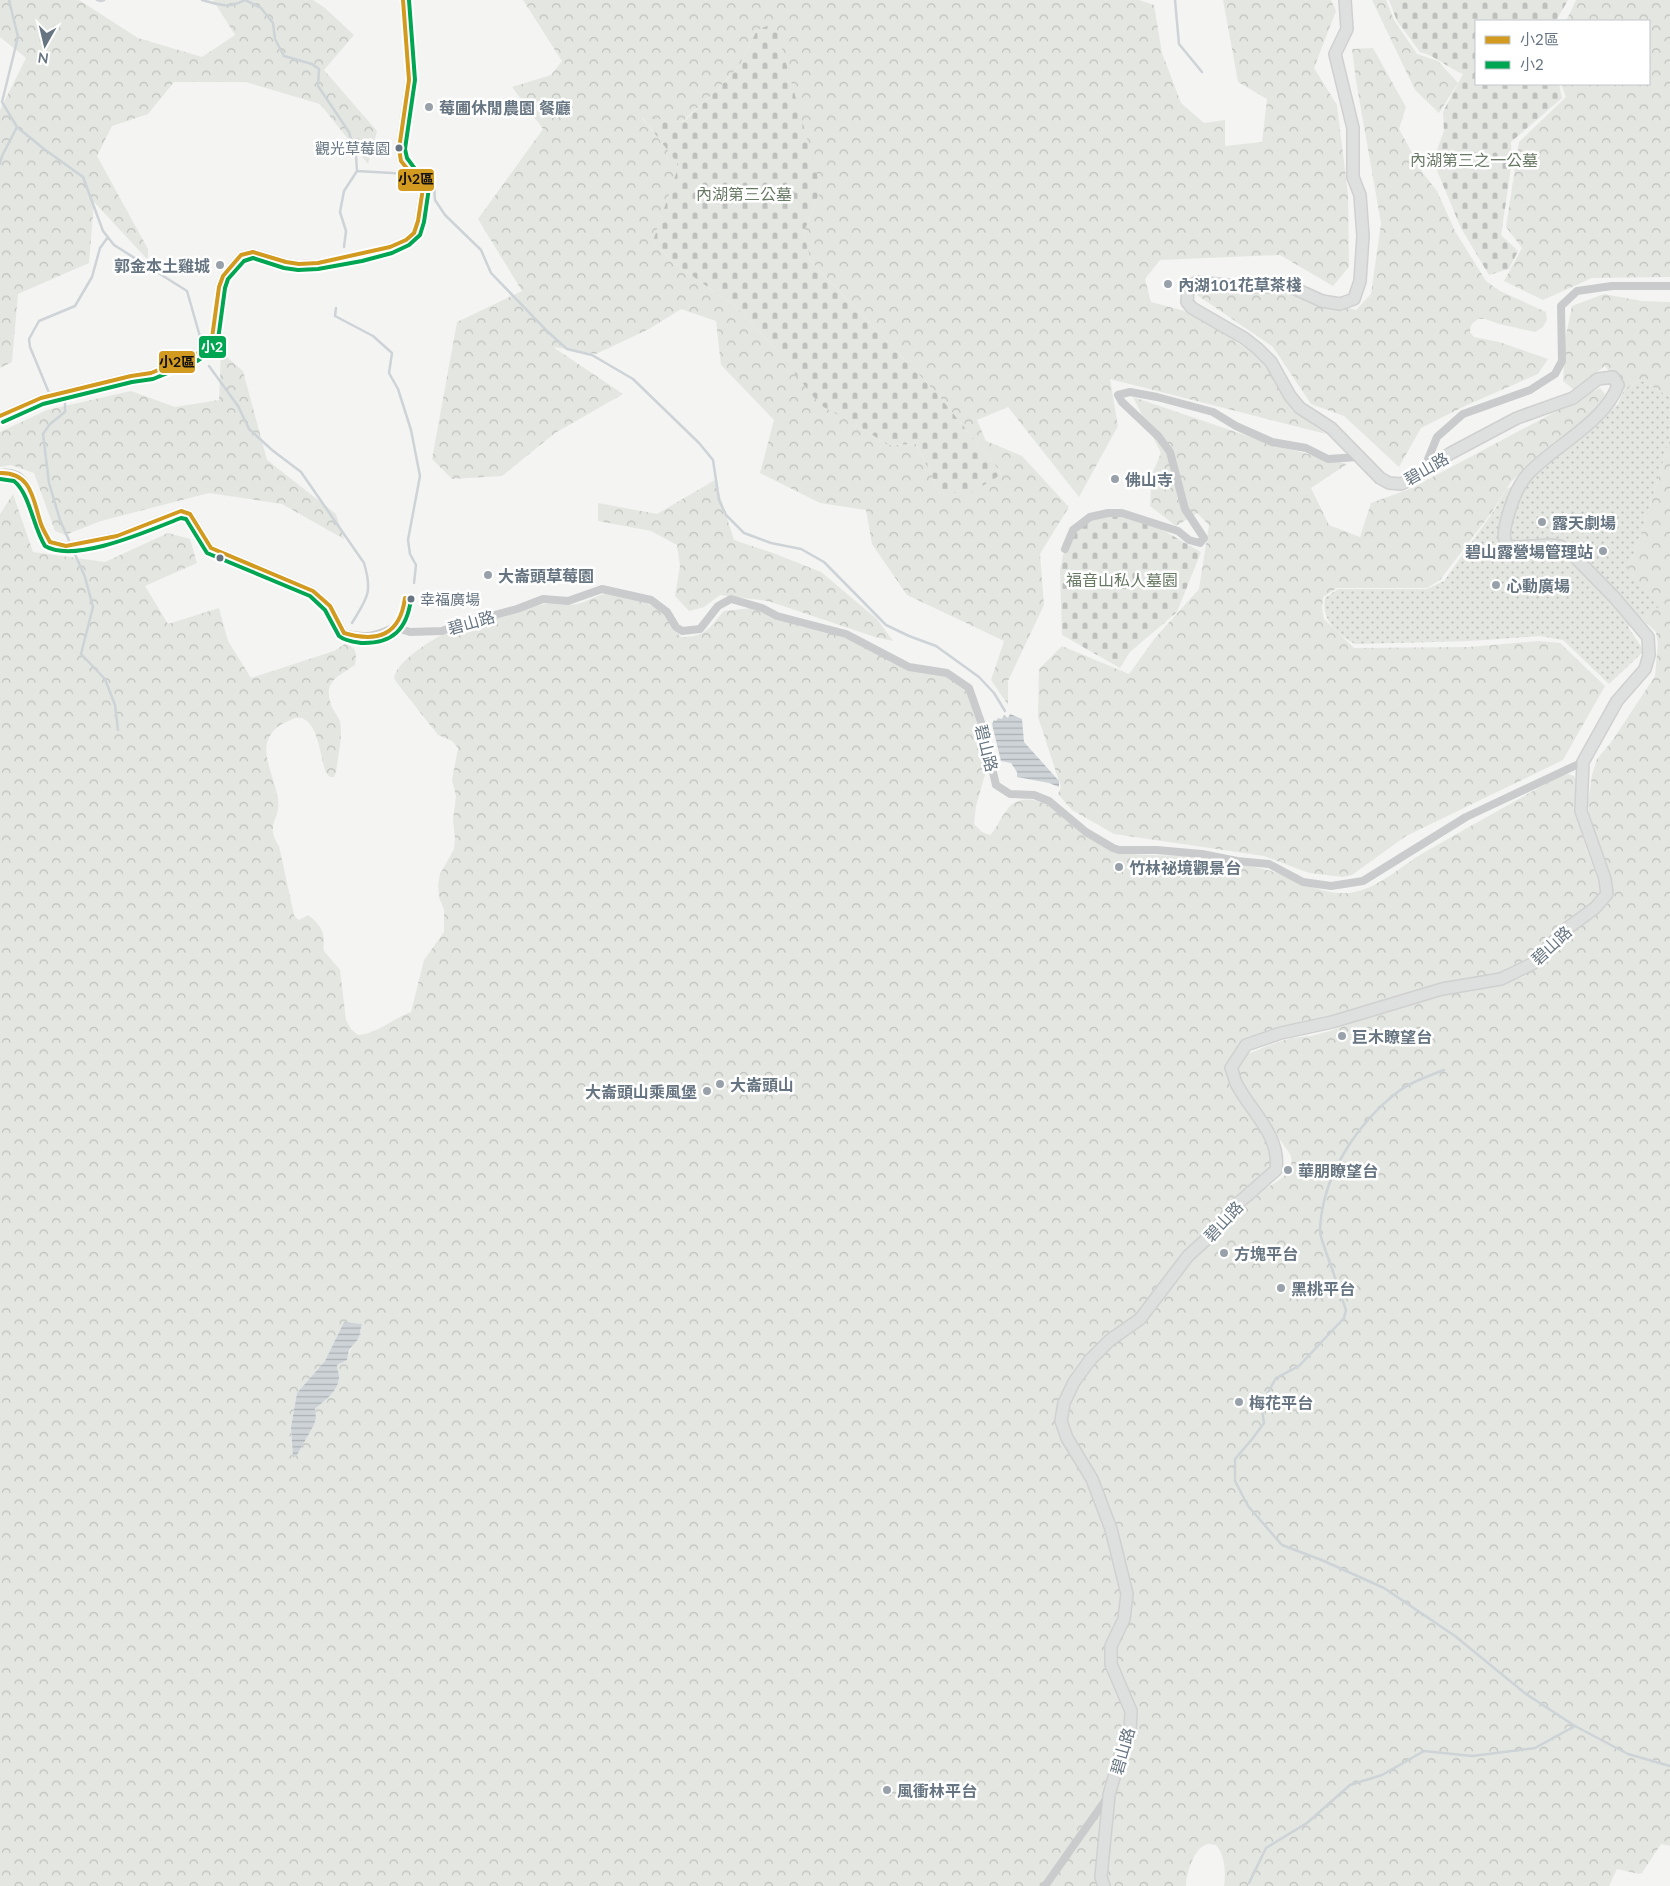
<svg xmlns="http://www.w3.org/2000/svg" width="1670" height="1886" viewBox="0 0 1670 1886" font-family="Lato,'Noto Sans TC',sans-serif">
<defs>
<pattern id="forest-crowns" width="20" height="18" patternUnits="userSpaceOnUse" patternTransform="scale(1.25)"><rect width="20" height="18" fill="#e4e7e1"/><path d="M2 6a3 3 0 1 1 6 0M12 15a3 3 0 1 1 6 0" fill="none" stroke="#bdc0bc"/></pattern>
<pattern id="cemetery-stones" width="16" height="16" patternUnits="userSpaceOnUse" patternTransform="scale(1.25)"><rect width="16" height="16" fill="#e4e7e1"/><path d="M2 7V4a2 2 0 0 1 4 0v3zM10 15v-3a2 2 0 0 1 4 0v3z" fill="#bdc0bc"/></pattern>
<pattern id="park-dots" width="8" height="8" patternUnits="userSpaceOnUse" patternTransform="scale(1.25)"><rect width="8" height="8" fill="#e4e7e1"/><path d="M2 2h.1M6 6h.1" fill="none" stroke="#bdc0bc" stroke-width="1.8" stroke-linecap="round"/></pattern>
<pattern id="water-rules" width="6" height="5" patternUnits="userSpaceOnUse" patternTransform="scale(1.25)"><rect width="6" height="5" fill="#cdd3d6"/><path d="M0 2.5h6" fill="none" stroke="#aab0b3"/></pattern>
</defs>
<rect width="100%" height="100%" fill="#f4f4f3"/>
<path fill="url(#forest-crowns)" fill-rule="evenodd" d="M 0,0 L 79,0 L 138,38 L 202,57 L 235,35 L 213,0 L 313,0 L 325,8 L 354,35 L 324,70 L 377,131 L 368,164 L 320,104 L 246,82 L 174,82 L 148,114 L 112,126 L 97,156 L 148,249 L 148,260 L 94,202 L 89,263 L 18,294 L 12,362 L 0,368 L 0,110 L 26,58 L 0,37 Z
M 523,0 L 1139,0 L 1154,5 L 1162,53 L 1181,103 L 1204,123 L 1225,120 L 1225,146 L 1262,142 L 1267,99 L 1238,82 L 1223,0 L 1331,0 L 1336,11 L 1314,68 L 1337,105 L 1348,194 L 1349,267 L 1333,286 L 1280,255 L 1160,260 L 1145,279 L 1151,302 L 1196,314 L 1272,367 L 1295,412 L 1326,434 L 1110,379 L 1118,426 L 1079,497 L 1008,407 L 977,420 L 986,441 L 1022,456 L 1069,507 L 1040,554 L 1044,605 L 1008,681 L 1008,705 L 991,680 L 1004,641 L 907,595 L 872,544 L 866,510 L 820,503 L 760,473 L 774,420 L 721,365 L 716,321 L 681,309 L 649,329 L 596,354 L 553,347 L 623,394 L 555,433 L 502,476 L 452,479 L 432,459 L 457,322 L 522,291 L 478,219 L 543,129 L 512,87 L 551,75 L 562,61 ZM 757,30 L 821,189 L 804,232 L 810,260 L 939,396 L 1002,474 L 941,494 L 916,444 L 888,445 L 857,425 L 774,347 L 739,309 L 674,263 L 653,241 L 680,165 L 642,118 L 682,122 L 716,91 L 740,65 Z
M 1372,0 L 1386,0 L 1394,20 L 1417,54 L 1438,61 L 1458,83 L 1439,113 L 1415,90 Z
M 1576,0 L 1670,0 L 1670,277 L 1592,278 L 1543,300 L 1504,281 L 1522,248 L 1506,227 L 1519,142 L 1566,97 L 1561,84 L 1649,84 L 1649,21 L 1566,21 Z
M 1373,48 L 1406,107 L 1399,129 L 1423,173 L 1437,191 L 1455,231 L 1486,281 L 1500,291 L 1546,312 L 1547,320 L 1543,327 L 1535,332 L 1499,324 L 1485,319 L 1478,319 L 1471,325 L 1470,332 L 1474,337 L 1499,342 L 1548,359 L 1538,374 L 1467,405 L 1421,428 L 1399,467 L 1344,416 L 1311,404 L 1273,347 L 1197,295 L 1213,287 L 1287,293 L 1356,310 L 1371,294 L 1381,223 L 1356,81 L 1352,49 Z
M 1604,294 L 1641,301 L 1670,302 L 1670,397 L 1640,380 L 1624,390 L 1605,366 L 1574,390 L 1563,381 L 1566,335 L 1572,306 Z
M 221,352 L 243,371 L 267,460 L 336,514 L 344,539 L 282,504 L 209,493 L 101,521 L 65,535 L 55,531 L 34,473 L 11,465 L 0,467 L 0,432 L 47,410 L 131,391 L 175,407 L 219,400 Z
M 1600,388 L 1605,394 L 1602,405 L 1528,465 L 1511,482 L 1492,512 L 1440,580 L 1427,588 L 1337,588 L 1323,597 L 1322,608 L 1324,619 L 1354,648 L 1469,647 L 1539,641 L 1560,643 L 1605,686 L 1563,760 L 1406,836 L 1352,875 L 1343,877 L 1309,873 L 1264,856 L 1114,834 L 1072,810 L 1058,794 L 1061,787 L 1038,717 L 1039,669 L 1062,646 L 1129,674 L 1155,638 L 1199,589 L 1209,525 L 1197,513 L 1176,526 L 1150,506 L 1152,474 L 1161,453 L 1133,397 L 1277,446 L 1347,464 L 1311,488 L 1329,525 L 1360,537 L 1371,503 L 1412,488 Z
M 1670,438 L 1670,1846 L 1661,1844 L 1642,1873 L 1639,1874 L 1617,1869 L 1609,1886 L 1224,1886 C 1226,1873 1225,1855 1216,1845 C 1215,1845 1209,1844 1208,1844 C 1194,1846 1186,1875 1186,1886 L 0,1886 L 0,514 L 13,494 L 33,552 L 105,562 L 168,533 L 190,539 L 197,563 L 145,586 L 168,624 L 219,608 L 228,641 L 251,678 L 334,651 L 345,644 C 357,647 357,654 355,665 C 337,677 322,682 332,707 C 334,712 338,716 340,721 C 343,737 338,756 336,772 L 334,777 L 330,777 L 326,773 C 320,757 318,714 295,718 C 292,719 288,721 284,723 C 277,726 269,734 267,743 C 263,758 276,783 278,799 C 281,821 264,823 279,846 L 294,915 L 296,918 L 299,920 L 308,915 C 316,921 323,928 324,939 C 324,944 323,947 324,951 L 340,970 L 346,1020 L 351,1029 L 358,1035 C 376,1034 394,1018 411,1012 L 424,960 L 444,932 L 444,910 L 439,897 L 438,885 L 440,874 L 454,849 L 455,839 L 453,820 L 456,796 L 452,780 L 458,748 L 452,741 L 438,735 L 397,683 L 394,678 C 397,659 444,631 462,626 C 475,622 489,621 503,617 C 517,614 532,605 547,604 C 557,603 566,606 577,604 C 588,602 598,593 609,594 C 624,596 652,603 663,613 C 670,620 673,630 681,637 C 706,637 708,629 724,611 L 752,608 L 778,619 L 803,627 L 823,630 L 850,639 L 911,671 L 945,675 L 964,687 L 968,692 L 988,764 L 976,806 L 974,824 L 982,832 L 990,835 C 1001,825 1004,803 1022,800 C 1050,795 1079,831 1102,845 C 1129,859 1162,853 1191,857 C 1212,859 1234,862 1255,867 C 1263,869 1272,871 1280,874 C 1303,882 1323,895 1349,893 C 1379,889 1400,866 1425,852 C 1470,826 1515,801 1560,776 L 1569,774 L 1574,776 C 1582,786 1576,802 1578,814 C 1581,839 1593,865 1601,889 L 1601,897 L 1596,902 L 1560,930 L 1525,964 L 1497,977 L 1450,985 L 1247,1040 C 1238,1048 1227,1062 1228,1074 C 1240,1098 1281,1144 1270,1170 L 1231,1205 L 1211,1230 L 1183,1255 L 1142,1310 L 1132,1320 L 1108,1335 L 1098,1346 L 1078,1371 L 1066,1390 L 1060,1406 L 1058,1424 L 1064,1441 L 1086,1477 L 1107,1530 L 1123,1594 L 1119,1621 L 1106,1648 L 1108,1667 L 1127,1712 L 1125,1734 L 1119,1753 L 1122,1755 C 1140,1727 1135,1708 1121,1680 C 1118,1674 1113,1667 1113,1659 C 1112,1642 1127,1631 1130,1614 C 1135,1585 1110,1515 1098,1486 C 1086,1459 1055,1432 1068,1401 C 1076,1383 1095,1355 1110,1342 C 1121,1333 1136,1327 1147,1316 C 1160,1303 1170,1286 1181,1271 C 1190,1260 1202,1252 1211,1242 C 1227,1225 1239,1207 1258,1193 C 1272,1183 1298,1175 1290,1154 L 1242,1086 L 1237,1076 L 1237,1069 L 1240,1061 L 1248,1054 L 1267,1046 L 1291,1038 L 1311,1036 L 1330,1031 L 1388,1010 L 1460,991 L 1505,983 L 1525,976 L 1541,962 L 1561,939 L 1609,902 L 1613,886 L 1590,823 L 1588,804 L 1592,775 L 1597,759 L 1612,741 L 1655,676 L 1658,643 L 1656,632 L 1641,618 L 1659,606 L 1627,569 L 1640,538 ZM 344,1322 L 362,1324 C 359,1339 350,1346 347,1360 L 337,1365 C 337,1369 339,1373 339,1377 C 339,1391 324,1401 315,1409 L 316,1418 L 314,1425 L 297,1455 L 293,1457 L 291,1427 L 297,1393 L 325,1361 Z
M 715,480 L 734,540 L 773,553 L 821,572 L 877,619 L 893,641 L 875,637 L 768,601 L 720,595 L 704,607 L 689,611 L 675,596 L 680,566 L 677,545 L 651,531 L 598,521 L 598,503 L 657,514 Z"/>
<path fill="url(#cemetery-stones)" d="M 1389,0 L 1568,0 L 1556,21 L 1476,21 L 1476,84 L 1559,84 L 1562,98 L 1511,142 L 1512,161 L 1501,235 L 1518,251 L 1509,269 L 1489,275 L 1461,228 L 1433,161 L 1444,131 L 1443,112 L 1463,74 C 1448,68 1436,56 1420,52 L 1397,21 Z
M 775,23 L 821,189 L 804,232 L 810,260 L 939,396 L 1002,474 L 974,491 L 941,494 L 916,444 L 888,445 L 857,425 L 820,405 L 774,347 L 739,309 L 674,263 L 653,241 L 679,165 L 642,117 L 683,122 L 716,91 L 740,65 L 757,30 Z
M 1110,515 L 1145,520 L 1201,552 L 1177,612 L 1130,652 L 1120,668 L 1062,635 L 1060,570 L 1063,555 L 1072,529 L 1091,518 Z"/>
<path fill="url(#park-dots)" d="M 1640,380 L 1670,397 L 1670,438 L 1640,538 L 1627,569 L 1660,606 L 1628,627 L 1644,651 L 1609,684 L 1563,640 L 1540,636 L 1470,641 L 1355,644 C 1337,634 1321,620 1325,598 L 1338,589 L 1427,589 L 1444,581 L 1493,512 L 1506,490 L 1594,425 L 1618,404 L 1624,390 Z"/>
<path fill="url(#water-rules)" d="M 1010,714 L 1022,719 L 1024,742 L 1059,781 L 1059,787 L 1049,783 L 1017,777 L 1017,772 L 1011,763 L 1001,761 L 992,724 L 994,720 L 996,721 L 998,718 L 1002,719 L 1004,715 L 1008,718 Z
M 344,1322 L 362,1324 L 358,1339 L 349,1350 L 347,1360 L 337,1365 C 337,1369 339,1373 339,1377 C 339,1391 324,1401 315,1409 L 316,1418 L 314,1425 L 297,1455 L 293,1458 L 291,1427 L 297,1393 L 325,1361 Z"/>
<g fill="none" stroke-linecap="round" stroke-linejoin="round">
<path stroke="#cdd3d6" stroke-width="2.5" d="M 9,0 L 18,37 L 2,102 L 17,127 L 44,149 L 83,177 L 103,231 L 114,245 L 187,291 L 201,340
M 97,0 L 101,1 L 104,0
M 202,0 C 220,5 228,9 245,0 L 261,8 L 273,23 L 275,39 L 284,56 L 312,64 L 319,69 L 318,86 L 349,132 L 356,156 L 357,171 L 344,191 L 340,212 L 346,231 L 344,247
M 1175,0 L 1179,44 L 1202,72
M 0,164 L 2,156 L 17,127
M 357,171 L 409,174
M 416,176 L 434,185 L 435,200 L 445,215 L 481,250 L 491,273 L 548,332 L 567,349 L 592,355 L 633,379 L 699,443 L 713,460 L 719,500 L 726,515 L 744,533 L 771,543 L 801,549 L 824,562 L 886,625 L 909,636 L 936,646 L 979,677 L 994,693 L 1005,711
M 108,237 L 100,248 L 92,277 L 75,306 L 39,321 L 29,339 L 30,347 L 52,400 L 65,399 L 65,412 L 50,424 L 43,434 L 49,483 L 60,520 L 85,577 L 93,607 L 81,654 L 105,679 L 115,705 L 118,730
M 336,308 L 335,316 L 373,336 L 392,353 L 389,373 L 398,389 L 411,430 L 420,476 L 408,540 L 410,554 L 416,565 L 414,583
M 209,366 L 238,406 L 249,429 L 272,450 L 301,472 L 364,563 C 373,593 367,598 352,623
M 1444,1070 C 1429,1076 1412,1081 1399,1091 C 1357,1123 1322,1176 1320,1230 C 1320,1237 1324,1245 1326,1252 C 1333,1271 1339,1290 1346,1310 L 1344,1318 L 1299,1366 L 1276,1378 L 1261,1405 L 1264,1423 L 1253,1438 L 1235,1459 L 1235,1481 L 1248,1506 L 1282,1545 L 1324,1561 L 1384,1588 L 1455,1636 L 1526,1694 L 1575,1726
M 1249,1883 L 1266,1848 L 1307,1823 L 1350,1785 L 1382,1775 L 1424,1751 L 1472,1756 L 1535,1748 L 1575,1726 L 1628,1754 L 1670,1766"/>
<g stroke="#d0d0d1" stroke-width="14">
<path id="secondary" d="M 1104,1886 L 1101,1877 L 1109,1795 L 1120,1756 L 1130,1732 L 1131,1711 L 1111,1664 L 1111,1646 L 1124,1619 L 1127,1594 L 1111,1529 L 1092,1479 L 1067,1438 L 1061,1421 L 1064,1403 L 1074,1382 L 1090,1360 L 1110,1340 L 1140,1319 L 1188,1256 L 1212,1234 L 1235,1206 L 1276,1170 C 1281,1135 1250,1111 1236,1083 C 1234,1078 1233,1072 1231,1068 L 1246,1045 L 1281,1033 L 1332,1022 L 1442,989 L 1501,979 L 1532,964 L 1565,930 L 1595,908 L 1607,894 L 1605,879 L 1581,811 L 1583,762 L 1617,701 L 1645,669 L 1649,655 L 1648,637 L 1615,598 L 1571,553 L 1560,546 L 1550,545 L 1516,547 L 1507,545 C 1502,537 1505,528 1507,519 C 1511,504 1517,486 1528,474 C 1554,446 1605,422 1618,385 L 1613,377 L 1598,379 L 1573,398 L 1517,418 L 1451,453 L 1412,479 L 1401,484 L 1389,483 L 1380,478 L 1331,428 L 1300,408 L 1290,396 L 1271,362 L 1258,349 L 1244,338 L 1192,308 L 1187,302 L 1188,287 L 1197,282 L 1236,286 L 1291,287 L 1322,301 L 1340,304 L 1354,299 L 1360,281 L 1363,236 L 1360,195 L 1353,177 L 1353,128 L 1335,54 L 1347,29 L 1345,0"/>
</g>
<path stroke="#cacbcc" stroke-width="8" d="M 0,416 L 41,398 L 131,376 L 151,373 L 195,355 L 203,350 L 212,338 L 216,317 L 219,287 L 223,276 L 241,255 L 253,252 L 286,262 L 299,264 L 318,263 L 360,255 L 390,247 L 406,240 L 414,233 L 418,221 L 423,188 L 401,161 L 399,149 L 409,80 L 408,51 L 403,0
M 1424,469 L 1437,437 L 1463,414 L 1530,390 L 1555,374 L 1562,361 L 1561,306 L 1577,291 L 1612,286 L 1670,286
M 0,473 C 29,468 33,500 40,521 C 42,529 46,535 50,542 L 66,546 L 117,536 L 181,511 L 190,514 L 211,548 L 313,591 L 330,606 L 344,633 C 363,639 378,636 394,627 L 410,632 L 442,631 L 461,624 L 517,609 L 543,599 L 568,601 L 602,589 L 651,600 L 667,612 L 676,627 L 682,631 L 700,629 L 718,606 L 731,599 L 762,608 L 777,616 L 846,634 L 909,667 L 947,673 L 969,688 L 982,725 L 996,785 L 1010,794 L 1034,795 L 1049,801 L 1086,832 L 1113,848 L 1119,850 L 1156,850 L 1202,854 L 1237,861 L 1269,864 L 1303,882 L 1331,886 L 1363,881 L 1466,817 L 1583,762
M 1065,549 L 1073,530 L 1090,517 L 1108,513 L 1122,513 L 1178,531 L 1189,540 L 1200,543 L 1204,538 L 1185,509 L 1170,452 L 1159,437 L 1122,402 L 1118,395 L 1130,392 L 1157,397 L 1213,412 L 1236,426 L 1272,442 L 1306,448 L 1328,459 L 1358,457
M 1045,1886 L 1107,1798"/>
<use href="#secondary" stroke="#dedfdf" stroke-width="11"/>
<g stroke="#fff" stroke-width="8">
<path id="bus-1" d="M 0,416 L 41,398 L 131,376 L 151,373 L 195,355 L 203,350 L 212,338 L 219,287 L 223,276 L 241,255 L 253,252 L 286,262 L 299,264 L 318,263 L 390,247 L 406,240 L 414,233 L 418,221 L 423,188 L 401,161 L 399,149 L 409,80 L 403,0
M 0,473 C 32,472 33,500 41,524 C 43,530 47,536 50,542 L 66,546 L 117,536 L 181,511 L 190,514 L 211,548 L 313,591 L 330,606 L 344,633 C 378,643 400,635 405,598"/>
</g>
<g stroke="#fff" stroke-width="8">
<path id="bus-2" d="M 3,422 L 43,404 L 132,382 L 153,379 L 197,361 L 206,355 L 218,340 L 225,288 L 228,279 L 244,261 L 253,258 L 284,268 L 298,270 L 318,269 L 362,261 L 392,253 L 409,245 L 420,235 L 424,222 L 429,188 L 407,158 L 405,149 L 415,80 L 409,0
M 0,479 L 14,481 C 30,494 33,527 45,546 C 75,564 150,530 181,518 L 186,519 L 207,553 L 310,596 L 325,610 L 339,636 C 345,641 354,642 361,643 C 393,644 407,629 411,599"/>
</g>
<use href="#bus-1" stroke="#d39a20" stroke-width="4"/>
<use href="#bus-2" stroke="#00a651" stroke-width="4"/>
</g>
<g fill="#98a1a9" stroke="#fff" stroke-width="2">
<circle cx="429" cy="107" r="5"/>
<circle cx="220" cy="265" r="5"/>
<circle cx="1168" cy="284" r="5"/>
<circle cx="1115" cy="479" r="5"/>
<circle cx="1542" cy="522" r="5"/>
<circle cx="1603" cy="551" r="5"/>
<circle cx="488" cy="575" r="5"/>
<circle cx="1496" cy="585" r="5"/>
<circle cx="1119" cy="867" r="5"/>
<circle cx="1342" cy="1036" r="5"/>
<circle cx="720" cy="1084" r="5"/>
<circle cx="707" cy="1091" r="5"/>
<circle cx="1288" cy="1170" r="5"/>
<circle cx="1224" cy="1253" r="5"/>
<circle cx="1281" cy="1288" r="5"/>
<circle cx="1239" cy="1402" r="5"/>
<circle cx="887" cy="1790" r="5"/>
</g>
<g fill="#667581" stroke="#fff" stroke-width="2">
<circle cx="399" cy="148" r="4.5"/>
<circle cx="220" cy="558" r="4.5"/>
<circle cx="411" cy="599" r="4.5"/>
</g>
<g text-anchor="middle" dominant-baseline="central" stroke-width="5" stroke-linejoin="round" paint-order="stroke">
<g font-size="15" fill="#667581" stroke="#fff" text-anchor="end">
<text x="390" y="148">觀光草莓園</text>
<text x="420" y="599" text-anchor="start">幸福廣場</text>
</g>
<g font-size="16" font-weight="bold" fill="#667581" stroke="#fff" text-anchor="start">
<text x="439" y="107">莓圃休閒農園 餐廳</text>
<text x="210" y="265" text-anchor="end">郭金本土雞城</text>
<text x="1178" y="284">內湖101花草茶棧</text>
<text x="1125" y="479">佛山寺</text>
<text x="1552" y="522">露天劇場</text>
<text x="1593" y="551" text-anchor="end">碧山露營場管理站</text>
<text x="498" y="575">大崙頭草莓園</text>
<text x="1506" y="585">心動廣場</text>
<text x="1129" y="867">竹林祕境觀景台</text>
<text x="1352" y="1036">巨木瞭望台</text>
<text x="730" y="1084">大崙頭山</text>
<text x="697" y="1091" text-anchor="end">大崙頭山乘風堡</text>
<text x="1298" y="1170">華朋瞭望台</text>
<text x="1234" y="1253">方塊平台</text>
<text x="1291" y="1288">黑桃平台</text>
<text x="1249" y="1402">梅花平台</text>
<text x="897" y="1790">風衝林平台</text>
</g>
<g font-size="16" fill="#687964" stroke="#fff">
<text x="1474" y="159">內湖第三之一公墓</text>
<text x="744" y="193">內湖第三公墓</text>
<text x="1122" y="579">福音山私人墓園</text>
</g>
<g font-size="16" fill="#667581" stroke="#fff">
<text transform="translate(1426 468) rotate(-30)">碧山路</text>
<text transform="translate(471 622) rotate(-16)">碧山路</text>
<text transform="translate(987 748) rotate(76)">碧山路</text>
<text transform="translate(1551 945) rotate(-43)">碧山路</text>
<text transform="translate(1223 1221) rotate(-47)">碧山路</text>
<text transform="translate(1122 1751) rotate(-74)">碧山路</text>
</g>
</g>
<g stroke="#fff" stroke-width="2">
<rect x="397" y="168" width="38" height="24" rx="5" fill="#d39a20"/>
<rect x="198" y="335" width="29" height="24" rx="5" fill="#00a651"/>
<rect x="158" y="350" width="38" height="24" rx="5" fill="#d39a20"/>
</g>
<g font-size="14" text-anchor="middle" font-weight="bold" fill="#fff">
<text x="212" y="352">小2</text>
</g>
<g font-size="14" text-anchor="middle" font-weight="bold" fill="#111">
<text x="416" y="184">小2區</text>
<text x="177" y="367">小2區</text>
</g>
<rect x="1475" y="20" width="175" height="65" fill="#ffffff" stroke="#c2c8cd"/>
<rect x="1485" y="36" width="25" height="8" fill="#d39a20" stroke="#c2c8cd"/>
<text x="1520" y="45" font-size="15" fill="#667581">小2區</text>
<rect x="1485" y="61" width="25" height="8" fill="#00a651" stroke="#c2c8cd"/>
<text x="1520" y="70" font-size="15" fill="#667581">小2</text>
<g transform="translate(45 45) rotate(188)" stroke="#ffffff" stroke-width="4" paint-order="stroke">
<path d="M0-4L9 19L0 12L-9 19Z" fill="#667581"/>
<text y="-8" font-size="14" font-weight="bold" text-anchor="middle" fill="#667581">N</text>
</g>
</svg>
